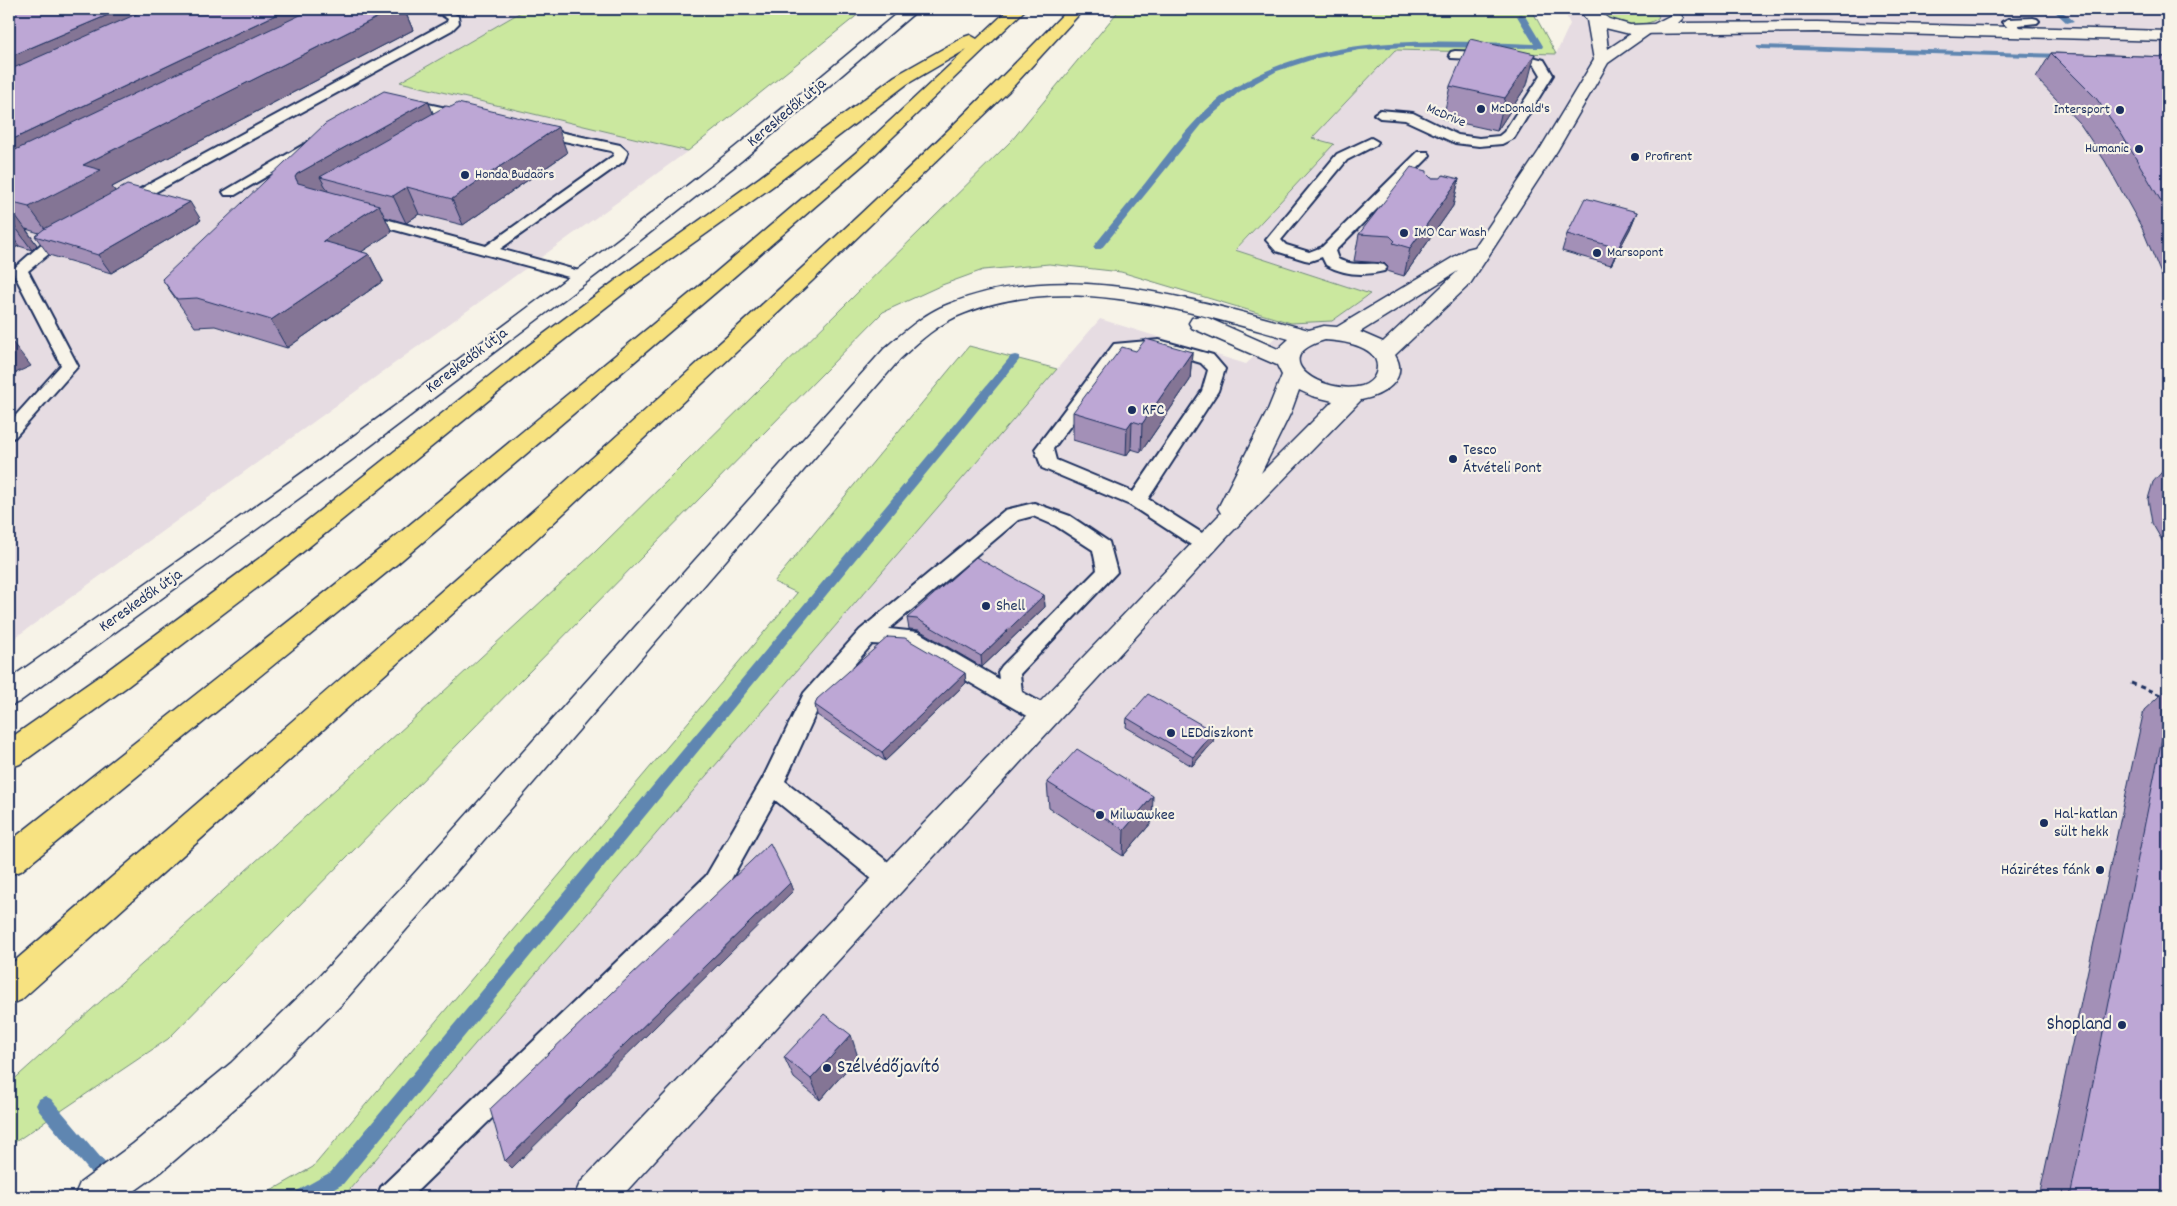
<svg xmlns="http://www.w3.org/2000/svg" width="2177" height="1206" viewBox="0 0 2177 1206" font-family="Dekko,sans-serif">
<rect width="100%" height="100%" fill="#f7f3e8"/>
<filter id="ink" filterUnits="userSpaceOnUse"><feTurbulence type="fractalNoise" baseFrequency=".02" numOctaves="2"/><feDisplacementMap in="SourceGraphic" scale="10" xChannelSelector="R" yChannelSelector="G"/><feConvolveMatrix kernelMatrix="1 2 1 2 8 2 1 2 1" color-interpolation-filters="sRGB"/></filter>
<g filter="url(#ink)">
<path fill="#e6dce2" d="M 9,9 L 526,9 L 400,82 L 688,151 L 9,642 Z
M 1563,9 L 2168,9 L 2168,1197 L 343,1197 L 1100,319 L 1246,364 L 1291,323 L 1332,321 L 1370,294 L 1235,251 L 1333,144 L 1311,138 L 1395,50 L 1556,54 L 1570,24 Z"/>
<path fill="#cbe89f" stroke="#738c7e" d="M 526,9 L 865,9 L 688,151 L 400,82 Z
M 1120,9 L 1535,9 L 1536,12 L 1533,12 L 1556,54 L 1395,50 L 1312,138 L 1334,144 L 1235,250 L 1370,294 L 1332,321 L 1291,323 L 1121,272 L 1049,264 L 983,270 L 942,285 L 883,312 L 168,1039 L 9,1146 L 9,1084 L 429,705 L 595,552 L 1012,140 Z
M 1601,9 L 1654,9 L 1659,17 C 1645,30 1611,26 1601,9 Z
M 969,346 L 1057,369 L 343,1197 L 260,1197 L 313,1167 L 797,593 L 774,582 Z"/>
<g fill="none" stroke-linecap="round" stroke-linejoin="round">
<path fill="#5e86b1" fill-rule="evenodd" d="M 2052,9 L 2059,9 L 2074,21 L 2067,23 Z
M 1521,14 L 1525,16 L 1543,46 L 1542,48 L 1404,47 L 1360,50 L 1317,58 L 1277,71 L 1239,92 L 1204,122 L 1101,249 L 1095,249 L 1093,247 C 1110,225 1129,204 1146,182 C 1172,149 1198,111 1234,88 C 1323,32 1433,41 1534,44 L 1517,16 Z
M 1757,45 L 2064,54 L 2068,56 L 2064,58 L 1760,49 L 1756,47 Z
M 1015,355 L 1019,356 L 1019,360 L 343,1184 L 320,1197 L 294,1197 L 297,1191 L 331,1172 L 1011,356 Z
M 45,1096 L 51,1099 L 129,1191 L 132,1197 L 111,1197 L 39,1111 L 36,1105 L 39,1099 Z"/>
<g stroke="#1b2f5e" stroke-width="4">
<path id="service" d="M 419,9 L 446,9 L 458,16 L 459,23 L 452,30 L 130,206 L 125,207 L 118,203 L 120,200 L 447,22 L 448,19 L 442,15 L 420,11 Z
M 2033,18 L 2037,19 L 2039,21 L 2037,23 L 2018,25 L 2025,32 L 2019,35 L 2015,34 L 2002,22 L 2008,19 Z
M 1455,51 L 1517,53 L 1544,60 L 1553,75 L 1514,138 L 1502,144 L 1479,146 L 1455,143 L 1405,120 L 1380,118 L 1374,114 L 1380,110 L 1413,113 L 1458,135 L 1479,138 L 1499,136 L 1504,132 L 1541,75 L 1535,65 L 1517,61 L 1451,58 L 1449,55 L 1451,52 Z
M 405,99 L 469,113 L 470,116 L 464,120 L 401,106 L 399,103 Z
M 536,127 L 620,145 L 628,152 L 624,161 L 500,249 L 586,273 L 589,276 L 586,279 L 576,279 L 358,220 L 356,217 L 363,213 L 486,246 L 613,156 L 614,153 L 611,151 L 531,134 L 529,131 L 531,128 Z
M 315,138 L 322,142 L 320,145 L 235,195 L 225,195 L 223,192 Z
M 1371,138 L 1378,142 L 1376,145 L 1347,160 L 1281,240 L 1286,245 L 1309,252 L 1322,247 L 1418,152 L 1428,152 L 1430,155 L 1428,158 L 1335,251 L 1338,259 C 1355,268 1368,261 1384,265 L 1387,268 L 1384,271 C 1364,276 1344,275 1326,265 L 1322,257 L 1310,261 L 1305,260 L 1276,251 L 1266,240 L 1337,154 Z
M 66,230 L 71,231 L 73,234 L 28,271 L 78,366 L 15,437 L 9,439 L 9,423 L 61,365 L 12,270 L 46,240 Z
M 1159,340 L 1213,355 L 1225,369 L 1218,391 L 1148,499 L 1213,540 L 1216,545 L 1213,550 L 1206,552 L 1199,550 L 1130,505 L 1042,468 L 1035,449 L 1114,344 ZM 1158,350 L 1201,363 L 1208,370 L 1202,391 L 1133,492 L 1056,460 L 1053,449 L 1125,352 Z
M 1034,503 L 1070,516 L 1109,542 L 1117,572 L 1020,674 L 1022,692 L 1054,710 L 1057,716 L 1054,722 L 1046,725 L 1038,722 L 907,646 L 872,644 L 820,704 L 785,781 L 901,872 L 904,880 L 901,888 L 892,891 L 883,888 L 775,800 L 724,892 L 411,1197 L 377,1197 L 381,1187 L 706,876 L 763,778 L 804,693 L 860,630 L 1005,510 ZM 1033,516 L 1056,526 L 1093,550 L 1097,570 L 1002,666 L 998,672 L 999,679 L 918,632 L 889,629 L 1018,520 Z"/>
</g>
<g stroke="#1b2f5e" stroke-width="3">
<path id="minor" d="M 902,9 L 919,9 L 741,161 L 600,272 L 353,459 L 19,702 L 9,706 L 9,679 C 242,517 475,353 698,177 C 767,122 835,65 902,9 Z
M 1591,10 C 1607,14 1606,35 1608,49 L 1641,27 L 1653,27 L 1655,30 L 1608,63 L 1557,151 L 1470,284 L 1395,355 C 1410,380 1382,396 1361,400 L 1229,535 L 621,1197 L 574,1197 L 580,1183 L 1221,513 L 1218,508 L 1267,412 L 1282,375 L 1277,365 L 1192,328 L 1189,323 L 1192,318 L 1200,316 L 1208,318 L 1278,349 L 1289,339 C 1187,311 1068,272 965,313 C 940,322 919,341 900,359 L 341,1005 L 257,1089 L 161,1172 L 126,1197 L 74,1197 L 80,1183 L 133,1144 L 231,1063 L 315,981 L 402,887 L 884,349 C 904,332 924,313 949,304 C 1066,257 1194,300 1309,330 L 1324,326 L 1337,327 L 1467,249 L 1475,247 L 1539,151 L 1594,60 L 1587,20 L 1583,15 L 1586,12 ZM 1458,271 L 1383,342 L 1360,332 ZM 1325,340 C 1342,341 1384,346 1376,373 C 1374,379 1368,384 1362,386 C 1325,396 1263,358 1325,340 ZM 1299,390 L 1312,396 L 1333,401 L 1261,473 L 1291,412 Z"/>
</g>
<g stroke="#1b2f5e" stroke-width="3">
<path id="tertiary" d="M 1579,9 L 1595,9 L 1609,19 L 1630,25 L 1654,24 L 1675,13 L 1681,15 L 1683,18 L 1678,23 L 1816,22 L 2168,31 L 2168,41 L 1816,32 L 1630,34 L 1597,26 L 1588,20 Z"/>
</g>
<g stroke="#1b2f5e" stroke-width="3">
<path id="motorway" d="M 1009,9 L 1026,9 L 871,158 L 729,281 L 397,564 L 21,871 L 9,875 L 9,842 L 379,550 L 715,273 L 859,150 L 967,49 L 907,84 L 773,186 L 637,283 L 533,364 L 283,568 L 128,686 L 20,764 L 9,768 L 9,739 L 108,670 L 265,554 L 517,354 L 623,275 L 759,178 L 895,76 L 964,37 L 970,35 L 977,39 Z
M 1068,9 L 1084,9 L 1008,92 L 812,281 L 534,541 L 21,1000 L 9,1005 L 9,966 C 233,772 459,579 679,380 C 812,260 944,139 1068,9 Z"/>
</g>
<path stroke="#1b2f5e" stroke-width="3" stroke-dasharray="5 4" stroke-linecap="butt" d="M 2131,683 L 2168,698"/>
<use href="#service" fill="#f7f3e8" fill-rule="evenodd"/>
<use href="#minor" fill="#f7f3e8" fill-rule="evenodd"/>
<use href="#tertiary" fill="#f7f3e8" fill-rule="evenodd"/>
<use href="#motorway" fill="#f7e281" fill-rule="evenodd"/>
</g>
<path fill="#a390b7" stroke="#1b2f5e" d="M 9,9 L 305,9 L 306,12 L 313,9 L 404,9 L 413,30 L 112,187 L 115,191 L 201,220 L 111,273 L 49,255 L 35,236 L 39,233 L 26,229 L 37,245 L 32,250 L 19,246 L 9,250 Z
M 2051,53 L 2168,57 L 2168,292 L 2166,286 L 2142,228 L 2105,161 L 2080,124 L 2036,78 Z
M 1527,85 L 1497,131 L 1443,119 L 1450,86 Z
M 428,101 L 433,113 L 567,153 L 463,225 L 419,214 L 406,223 L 385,217 L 392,232 L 361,252 L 369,254 L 383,281 L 287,348 L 215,326 L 195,327 L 162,279 Z
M 1427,174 L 1431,178 L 1459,179 L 1453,206 L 1404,276 L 1387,271 L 1388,267 L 1384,263 L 1354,261 L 1359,234 Z
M 1637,212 L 1630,229 L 1611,265 L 1562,251 L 1567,234 Z
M 1136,351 L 1192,352 L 1190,380 L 1141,452 L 1131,449 L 1126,456 L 1073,440 L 1073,412 Z
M 2168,465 L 2168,551 L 2152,523 L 2148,499 L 2153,482 Z
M 1044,595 L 1045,607 L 982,667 L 919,630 L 909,629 L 907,618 Z
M 965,673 L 966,683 L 885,761 L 817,715 L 815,705 Z
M 2168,688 L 2168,1197 L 2039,1197 L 2144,710 Z
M 1127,718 L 1214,732 L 1213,742 L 1192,766 L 1126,727 Z
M 1047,782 L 1152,822 L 1123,856 L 1049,808 Z
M 784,1057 L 858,1057 L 820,1100 L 794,1078 Z"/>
<path fill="#847595" stroke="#1b2f5e" d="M 122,9 L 156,9 L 9,92 L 9,57 Z
M 288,9 L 305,9 L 314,28 L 9,178 L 9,141 Z
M 394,9 L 404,9 L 413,30 L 112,187 L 120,198 L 50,236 L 29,207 L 83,165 Z
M 1535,54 L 1527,85 L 1497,131 L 1505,98 Z
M 428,101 L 439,127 L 320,177 L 328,191 L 308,204 L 295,177 L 297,174 Z
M 558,127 L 567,153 L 463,225 L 452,199 Z
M 1459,179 L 1453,206 L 1404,276 L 1410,248 Z
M 407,187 L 419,214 L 406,223 L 393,196 Z
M 190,202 L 201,220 L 111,273 L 98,255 Z
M 379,205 L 392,232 L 337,268 L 323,241 Z
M 1637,212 L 1630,229 L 1611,265 L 1618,248 Z
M 16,216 L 37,245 L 32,250 L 11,221 Z
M 9,232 L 19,246 L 9,250 Z
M 369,254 L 383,281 L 287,348 L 271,320 Z
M 9,338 L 31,366 L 9,376 Z
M 1192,352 L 1190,380 L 1141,452 L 1142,424 Z
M 1132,421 L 1131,449 L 1126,456 L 1127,428 Z
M 1044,595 L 1045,607 L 982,667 L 981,656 Z
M 965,673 L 966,683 L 885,761 L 882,752 Z
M 1214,732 L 1213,742 L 1192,766 L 1193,757 Z
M 1153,796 L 1152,822 L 1123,856 L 1124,830 Z
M 790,883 L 793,891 L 512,1168 L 505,1161 Z
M 851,1035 L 858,1057 L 820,1100 L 811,1079 Z"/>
<path fill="#bda7d5" stroke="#1b2f5e" d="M 9,9 L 122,9 L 9,57 Z
M 148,9 L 288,9 L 9,141 L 9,70 Z
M 313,9 L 394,9 L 83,165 L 101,170 L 29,207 L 9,202 L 9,153 Z
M 1470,39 L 1535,54 L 1505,98 L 1450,86 Z
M 2051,53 L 2168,57 L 2168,217 L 2161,201 L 2122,135 L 2096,98 Z
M 384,91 L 428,101 L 297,174 L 295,177 L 298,183 L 379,205 L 323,241 L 369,254 L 271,320 L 197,298 L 177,299 L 162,279 L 325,124 Z
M 458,103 L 558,127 L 452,199 L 407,187 L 393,196 L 320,177 L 446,106 L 451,107 Z
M 1411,167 L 1427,171 L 1427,174 L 1431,178 L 1441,178 L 1443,175 L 1459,179 L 1410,248 L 1393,243 L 1395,241 L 1390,236 L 1359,234 Z
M 127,185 L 190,202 L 98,255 L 35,236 L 44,229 Z
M 1585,198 L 1637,212 L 1618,248 L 1567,234 Z
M 9,214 L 16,216 L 11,221 L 9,220 Z
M 1146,339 L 1192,352 L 1142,424 L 1132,421 L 1127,428 L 1073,412 L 1122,347 L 1136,351 Z
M 976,557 L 1044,595 L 981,656 L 917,619 L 907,618 Z
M 888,637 L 905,638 L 965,673 L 882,752 L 815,705 L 817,699 Z
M 1148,694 L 1214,732 L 1193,757 L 1127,718 Z
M 2168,708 L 2168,1197 L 2070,1197 Z
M 1077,749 L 1153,796 L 1124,830 L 1047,782 Z
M 770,843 L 790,883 L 505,1161 L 490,1109 Z
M 824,1014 L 851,1035 L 811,1079 L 784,1057 Z"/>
</g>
<g fill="#1b2f5e" stroke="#f7f3e8" stroke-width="2">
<circle cx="1481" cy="109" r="5"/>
<circle cx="2120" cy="110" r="5"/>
<circle cx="2139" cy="149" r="5"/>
<circle cx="1635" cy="157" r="5"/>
<circle cx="465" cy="175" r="5"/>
<circle cx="1404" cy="233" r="5"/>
<circle cx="1597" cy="253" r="5"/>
<circle cx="1132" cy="410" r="5"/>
<circle cx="1453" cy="459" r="5"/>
<circle cx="986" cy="606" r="5"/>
<circle cx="1171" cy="733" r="5"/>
<circle cx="1100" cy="815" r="5"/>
<circle cx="2044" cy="823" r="5"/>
<circle cx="2100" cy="870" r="5"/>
<circle cx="2122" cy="1025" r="5"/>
<circle cx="827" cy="1068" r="5"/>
</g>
<g text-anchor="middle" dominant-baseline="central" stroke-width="4.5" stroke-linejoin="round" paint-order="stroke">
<g font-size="14" fill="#1b2f5e" stroke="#f7f3e8" text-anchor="start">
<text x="1491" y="109">McDonald's</text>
<text x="2110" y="110" text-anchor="end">Intersport</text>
<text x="2129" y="149" text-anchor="end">Humanic</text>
<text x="1645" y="157">Profirent</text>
<text x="475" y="175">Honda Budaörs</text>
<text x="1414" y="233">IMO Car Wash</text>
<text x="1607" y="253">Marsopont</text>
</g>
<g font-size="14" fill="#1b2f5e" stroke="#f7f3e8">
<text transform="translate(1446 116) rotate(23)">McDrive</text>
</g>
<g font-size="16" fill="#1b2f5e" stroke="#f7f3e8">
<text transform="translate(787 113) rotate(-40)">Kereskedők útja</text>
<text transform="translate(467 361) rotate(-37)">Kereskedők útja</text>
<text transform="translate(141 601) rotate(-35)">Kereskedők útja</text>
</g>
<g font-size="16" fill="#1b2f5e" stroke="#f7f3e8" text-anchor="start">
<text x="1142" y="410">KFC</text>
<text x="1463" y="450">Tesco<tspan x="1463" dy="18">Átvételi Pont</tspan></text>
<text x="996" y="606">Shell</text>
<text x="1181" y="733">LEDdiszkont</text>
<text x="2054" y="814">Hal-katlan<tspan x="2054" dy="18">sült hekk</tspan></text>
<text x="1110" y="815">Milwawkee</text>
<text x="2090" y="870" text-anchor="end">Házirétes fánk</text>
</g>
<g font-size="19" fill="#1b2f5e" stroke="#f7f3e8" text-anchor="end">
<text x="2112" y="1025">Shopland</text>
<text x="837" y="1068" text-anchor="start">Szélvédőjavító</text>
</g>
</g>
<rect width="2177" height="1206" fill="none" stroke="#f7f3e8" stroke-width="30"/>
<rect x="15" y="15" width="2147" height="1176" fill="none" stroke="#1b2f5e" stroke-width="2" filter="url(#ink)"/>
</svg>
